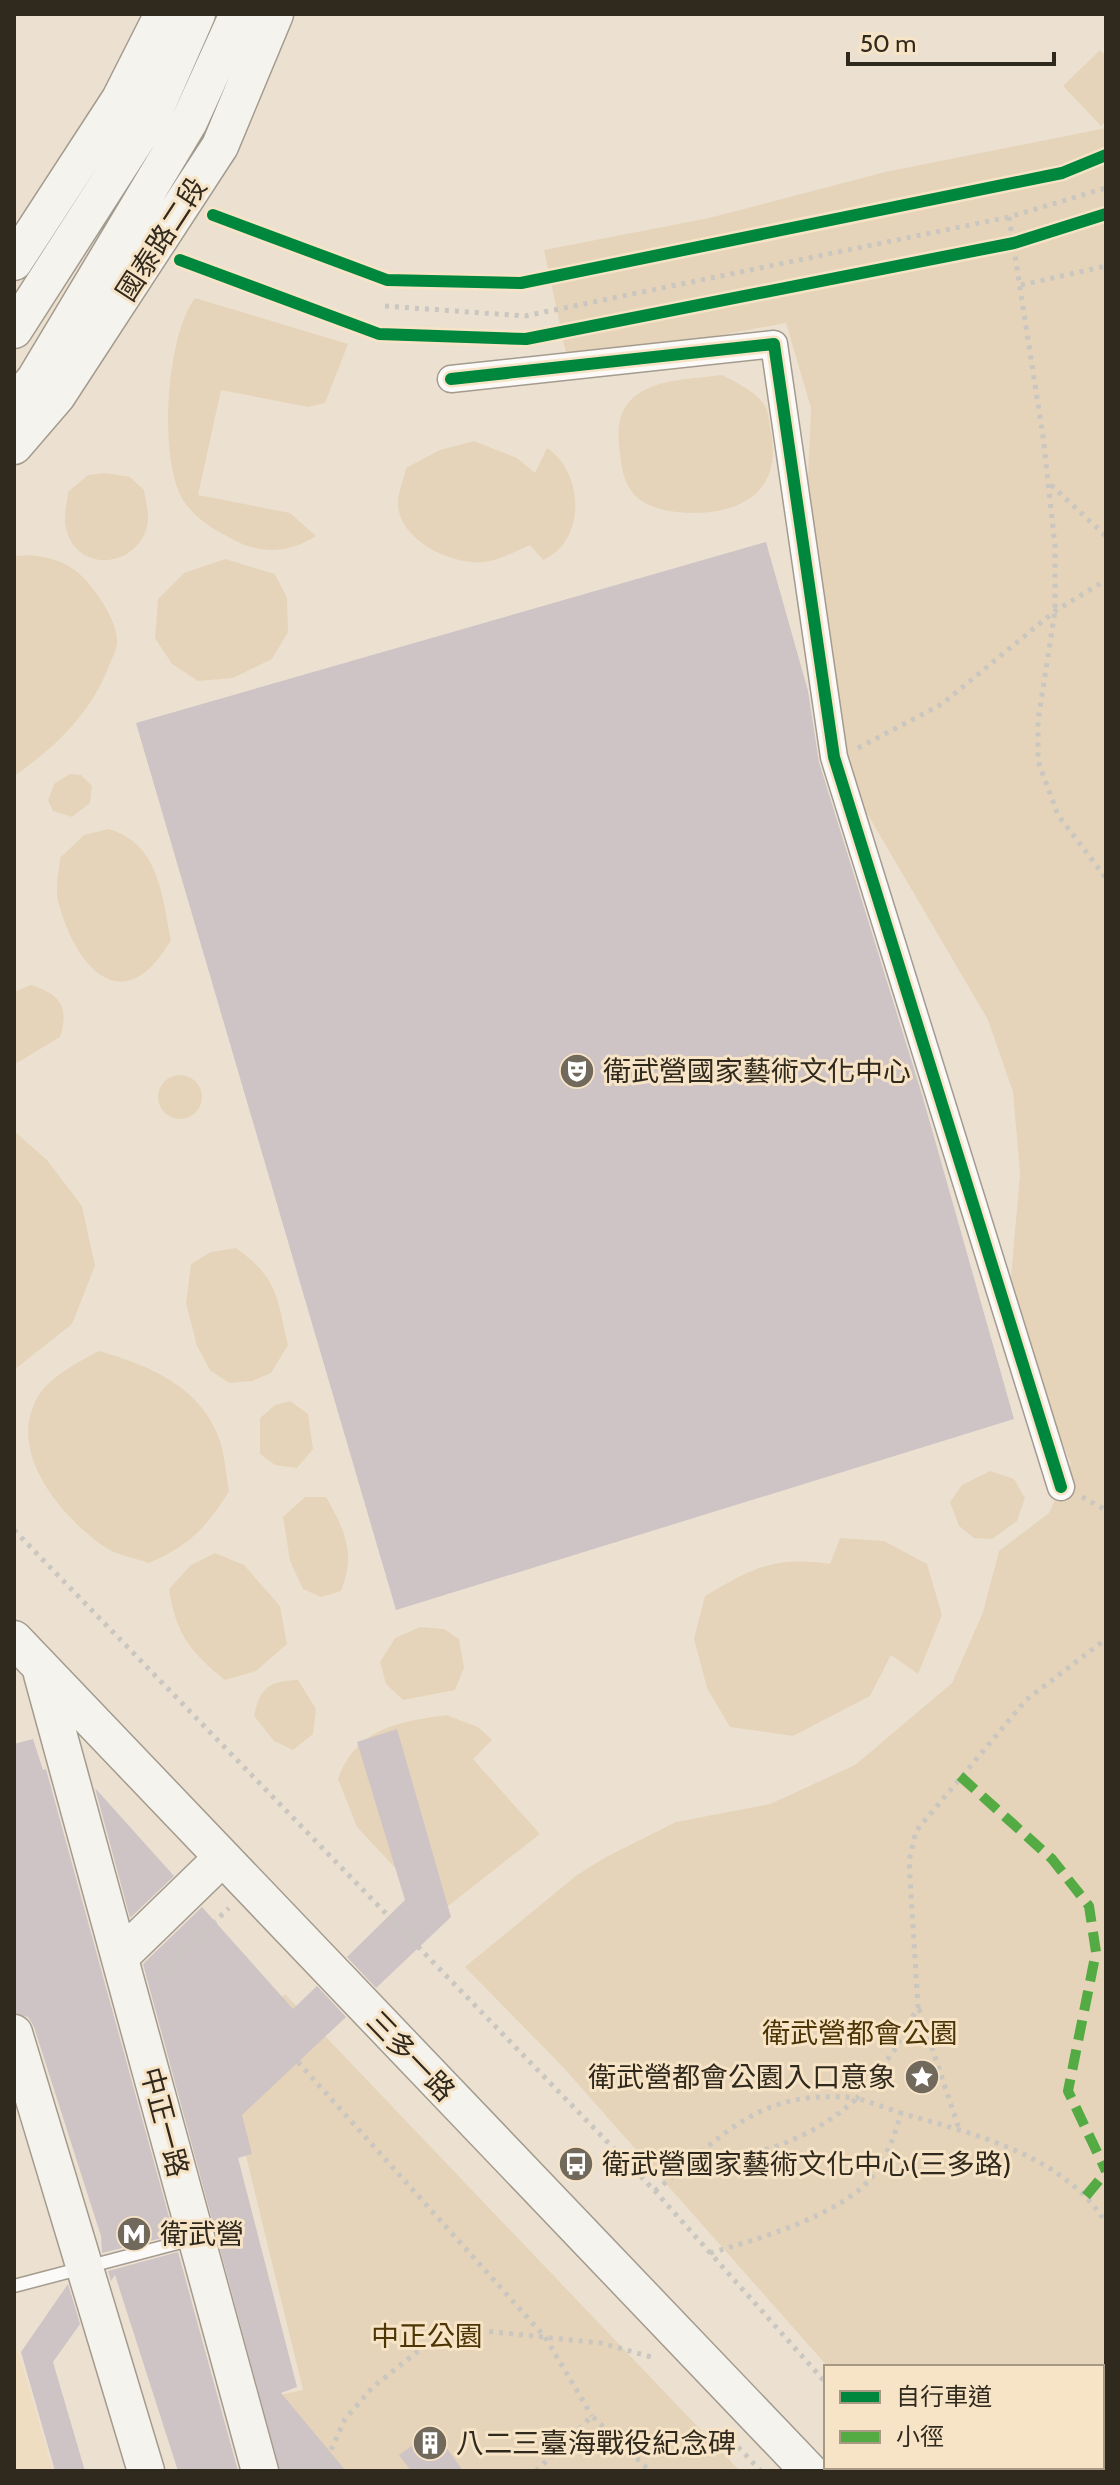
<svg xmlns="http://www.w3.org/2000/svg" width="1120" height="2485" viewBox="0 0 1120 2485" font-family="Cabin,'Noto Sans TC',sans-serif">
<rect width="100%" height="100%" fill="#ece1d1"/>
<path fill="#efddc2" d="M 14,2339 L 35,2409 L 53,2471 L 14,2471 Z"/>
<path fill="#e5d4b9" d="M 1100,50 L 1106,57 L 1106,121 L 1101,126 L 1063,86 Z
M 1106,128 L 1106,2471 L 919,2471 L 915,2467 L 1102,2467 L 1102,2367 L 828,2367 L 562,2066 L 465,1967 L 577,1875 L 606,1857 L 676,1822 L 770,1804 L 855,1765 L 952,1683 L 983,1612 L 999,1551 L 1049,1513 L 1071,1464 L 1018,1332 L 1011,1277 L 1020,1174 L 1013,1092 L 988,1020 L 834,757 L 799,546 L 808,479 L 811,408 L 786,323 L 568,363 L 544,250 L 709,218 L 885,172 Z
M 195,298 L 348,344 L 325,403 L 308,407 L 221,390 L 198,495 L 290,513 L 316,536 C 291,552 263,555 236,541 C 216,531 196,520 183,500 C 158,460 166,336 195,298 Z
M 722,375 C 737,383 758,392 766,408 C 769,414 769,425 771,432 C 784,498 731,518 676,512 C 661,510 641,505 632,492 C 622,478 621,463 619,446 C 612,379 673,381 722,375 Z
M 474,441 L 517,458 L 535,473 L 547,448 C 584,472 587,541 543,560 L 530,545 C 511,553 492,565 471,562 C 442,559 400,538 398,505 C 397,494 404,479 406,468 L 440,450 Z
M 106,473 L 130,477 L 144,490 C 145,499 149,512 148,521 C 142,567 78,576 66,529 C 63,519 67,503 68,492 L 88,475 Z
M 30,555 C 60,558 78,567 96,593 C 105,605 118,626 117,643 C 117,650 111,660 109,666 C 91,713 55,748 14,776 L 14,556 Z
M 225,559 L 275,574 L 287,598 L 288,632 L 272,659 L 233,678 L 198,681 L 172,664 L 155,638 L 158,599 L 184,573 Z
M 70,774 L 81,775 L 92,786 L 90,803 L 72,817 L 53,811 L 48,800 L 54,784 Z
M 109,829 C 159,844 162,895 171,940 C 123,1023 75,967 58,901 C 55,888 59,871 60,858 L 84,835 Z
M 31,985 C 60,994 70,1007 60,1037 L 17,1063 L 14,1061 L 14,992 Z
M158 1097a22 22 0 1 1 44 0a22 22 0 1 1-44 0Z
M 14,1131 L 47,1160 L 82,1206 L 95,1266 L 72,1324 L 14,1370 Z
M 236,1248 C 278,1278 277,1297 288,1345 L 271,1373 L 252,1381 L 229,1383 L 210,1370 L 197,1346 L 186,1303 L 191,1264 L 211,1252 Z
M 99,1351 C 149,1365 202,1387 220,1441 C 225,1456 226,1475 229,1491 C 208,1526 189,1546 149,1563 C 135,1558 115,1555 103,1546 C 61,1516 8,1454 36,1400 C 47,1378 78,1362 99,1351 Z
M 290,1401 L 308,1414 L 313,1449 L 297,1468 L 275,1465 L 260,1454 L 260,1418 L 275,1405 Z
M 990,1471 L 1014,1479 L 1025,1498 L 1017,1521 L 992,1539 L 974,1538 L 959,1526 L 950,1502 L 962,1485 Z
M 305,1497 L 326,1497 C 345,1530 356,1554 341,1591 L 321,1597 L 303,1589 L 290,1561 L 283,1517 Z
M 840,1538 L 884,1541 L 927,1564 L 942,1615 L 918,1674 L 891,1655 L 870,1696 L 793,1736 L 730,1727 L 707,1688 L 694,1639 L 705,1596 C 753,1568 773,1556 830,1564 Z
M 215,1553 L 244,1565 L 280,1606 L 287,1644 L 256,1671 L 225,1680 C 190,1652 176,1634 169,1589 L 191,1565 Z
M 420,1627 L 444,1629 L 459,1639 L 464,1668 L 455,1690 L 403,1700 L 386,1684 L 380,1662 L 395,1638 Z
M 298,1680 L 316,1709 L 313,1734 L 293,1750 L 274,1741 L 254,1716 C 260,1687 269,1681 298,1680 Z
M 446,1715 L 478,1727 L 492,1740 L 473,1759 L 540,1834 L 438,1914 L 357,1827 L 338,1779 C 357,1728 397,1722 446,1715 Z
M 285,1994 L 740,2471 L 298,2471 L 275,2396 L 303,2390 L 235,2111 L 228,2045 Z"/>
<path fill="#cec3c5" d="M 766,542 L 808,691 L 819,762 L 923,1098 L 1014,1419 L 396,1610 L 136,723 Z
M 397,1729 L 451,1917 L 376,1988 L 347,1957 L 405,1900 L 357,1742 Z
M 33,1739 L 43,1770 L 46,1769 L 174,2235 L 102,2253 L 101,2236 L 34,2027 L 28,2017 L 14,2013 L 14,1744 Z
M 95,1788 L 174,1876 L 130,1918 Z
M 202,1907 L 293,2009 L 317,1986 L 346,2017 L 242,2115 L 252,2154 L 238,2158 L 297,2387 L 281,2393 L 346,2471 L 280,2471 L 143,1964 Z
M 178,2252 L 238,2471 L 178,2471 L 115,2275 L 111,2281 L 108,2271 Z
M 68,2284 L 80,2324 L 53,2362 L 85,2471 L 55,2471 L 21,2352 Z
M 434,2430 L 463,2471 L 411,2471 L 399,2455 Z"/>
<g fill="none" stroke-linecap="round" stroke-linejoin="round">
<g stroke="#a39b8e" stroke-width="15">
<path id="lane" d="M 14,2286 L 193,2239"/>
</g>
<g stroke="#a39b8e" stroke-width="29">
<path id="street" d="M 451,379 L 774,344 L 834,757 L 1061,1487"/>
</g>
<g stroke="#a39b8e" stroke-width="39">
<path id="secondary" d="M 14,262 L 120,99 L 163,14
M 14,330 L 154,112 L 197,14
M 14,404 L 35,379 L 189,122 L 238,14
M 14,446 L 57,396 L 220,146 L 275,14
M 14,1639 L 809,2471
M 42,1674 L 260,2471
M 120,1957 L 222,1858
M 14,2033 L 146,2471"/>
</g>
<path stroke="#cac6c0" stroke-width="5" stroke-dasharray="4 6" stroke-linecap="butt" d="M 1009,217 L 1043,436 L 1055,546 L 1055,611 L 1038,721 L 1038,761 L 1058,815 L 1106,878
M 1021,285 L 1106,266
M 385,306 L 525,316 L 1009,217 L 1106,188
M 1051,485 L 1106,536
M 858,748 L 942,704 L 1055,611 L 1106,580
M 1082,1497 L 1106,1510
M 14,1530 L 655,2191 L 826,2383
M 155,1979 L 229,1908
M 919,2009 L 960,2132
M 298,2062 L 545,2337 L 592,2416
M 687,2166 C 751,2157 809,2143 857,2098 L 901,2113
M 655,2191 C 725,2135 757,2088 857,2098 L 894,2051 L 918,2007 L 909,1861 L 916,1831 L 1026,1700 L 1106,1639
M 710,2253 C 755,2240 846,2214 874,2174 C 887,2156 895,2135 901,2113 C 974,2134 1064,2155 1106,2223
M 1102,2431 L 1106,2424
M 738,2447 L 761,2471
M 903,2467 L 906,2471
M 323,2468 L 345,2419 L 373,2387 L 417,2352 L 465,2329 L 601,2343 L 655,2358
M 536,2471 L 592,2416 L 650,2471
M 1073,2471 L 1077,2467
M 1104,2471 L 1106,2465"/>
<use href="#lane" stroke="#fcfaf8" stroke-width="12"/>
<use href="#street" stroke="#fcfaf8" stroke-width="26"/>
<use href="#secondary" stroke="#f5f3ee" stroke-width="36"/>
<path stroke="#54ab43" stroke-width="10" stroke-dasharray="20 10" stroke-linecap="butt" d="M 960,1776 L 1052,1859 L 1089,1906 L 1096,1952 L 1068,2091 L 1106,2171
M 1086,2196 L 1106,2172"/>
<g stroke="#f7e4c6" stroke-width="17">
<path id="cycleway" d="M 213,215 L 387,280 L 521,283 L 1062,173 L 1106,155
M 180,260 L 379,334 L 526,339 L 1014,243 L 1106,214
M 451,379 L 774,344 L 834,757 L 1061,1487"/>
</g>
<use href="#cycleway" stroke="#00873e" stroke-width="12"/>
</g>
<defs>
<g id="theatre-disc" transform="scale(1.8)"><circle r="9.5" fill="#72695d" stroke="#f7e4c6"/><path d="M-5-5.5Q0-4 5-5.5V0Q5 5 0 6Q-5 5-5 0ZM-3.3-2.5H-1v1.5H-3.3ZM1-2.5H3.3v1.5H1ZM-2.8 1Q0 5.5 2.8 1Z" fill="#fff"/></g>
<g id="sight-disc" transform="scale(1.8)"><circle r="9.5" fill="#72695d" stroke="#f7e4c6"/><path d="M0-6L1.8-2.2L6-1.7L2.9 1.2L3.7 5.4L0 3.3L-3.7 5.4L-2.9 1.2L-6-1.7L-1.8-2.2Z" fill="#fff"/></g>
<g id="bus-disc" transform="scale(1.8)"><circle r="9.5" fill="#72695d" stroke="#f7e4c6"/><path d="M-5-6H5V4H4V6H2V4H-2V6H-4V4H-5ZM-3.5-4V0h7V-4ZM-3.5 1.2v1.5H-2V1.2ZM2 1.2v1.5H3.5V1.2Z" fill="#fff"/></g>
<g id="metro-disc" transform="scale(1.8)"><circle r="9.5" fill="#72695d" stroke="#f7e4c6"/><path d="M-5.5 5V-5H-3L0 0L3-5H5.5V5H3V-.5L0 4L-3-.5V5Z" fill="#fff"/></g>
<g id="building-disc" transform="scale(1.8)"><circle r="9.5" fill="#72695d" stroke="#f7e4c6"/><path d="M-4-6H4V6H1V3H-1V6H-4ZM-2.5-4.3h1.7v1.8h-1.7ZM.8-4.3h1.7v1.8H.8ZM-2.5-1h1.7V.8h-1.7ZM.8-1h1.7V.8H.8Z" fill="#fff"/></g>
</defs>
<g fill-rule="evenodd">
<use href="#theatre-disc" x="577" y="1071"/>
<use href="#sight-disc" x="922" y="2077"/>
<use href="#bus-disc" x="576" y="2164"/>
<use href="#metro-disc" x="134" y="2234"/>
<use href="#building-disc" x="430" y="2443"/>
</g>
<g text-anchor="middle" dominant-baseline="central" stroke-width="6" stroke-linejoin="round" paint-order="stroke">
<g font-size="28" fill="#30291e" stroke="#f7e4c6">
<text transform="translate(161 239) rotate(-57)">國泰路二段</text>
<text transform="translate(411 2056) rotate(46)">三多一路</text>
<text transform="translate(165 2122) rotate(75)">中正一路</text>
</g>
<g font-size="28" fill="#30291e" stroke="#f7e4c6" text-anchor="start">
<text x="603" y="1071">衛武營國家藝術文化中心</text>
<text x="896" y="2077" text-anchor="end">衛武營都會公園入口意象</text>
<text x="602" y="2164">衛武營國家藝術文化中心(三多路)</text>
<text x="160" y="2234">衛武營</text>
<text x="456" y="2443">八二三臺海戰役紀念碑</text>
</g>
<g font-size="28" fill="#4d3506" stroke="#f7e4c6">
<text x="860" y="2033">衛武營都會公園</text>
<text x="427" y="2336">中正公園</text>
</g>
</g>
<rect width="1120" height="2485" fill="none" stroke="#30291e" stroke-width="32"/>
<rect x="824" y="2365" width="280" height="104" fill="#f7e4c6" stroke="#a79983" stroke-width="2"/>
<rect x="840" y="2391" width="40" height="12" fill="#00873e" stroke="#a79983" stroke-width="2"/>
<text x="896" y="2405" font-size="24" fill="#30291e">自行車道</text>
<rect x="840" y="2431" width="40" height="12" fill="#54ab43" stroke="#a79983" stroke-width="2"/>
<text x="896" y="2445" font-size="24" fill="#30291e">小徑</text>
<path d="M848 52v12h206v-12" fill="none" stroke="#30291e" stroke-width="4"/>
<text x="860" y="52" font-size="24" fill="#30291e" stroke="#f7e4c6" stroke-width="6" paint-order="stroke">50 m</text>
</svg>
